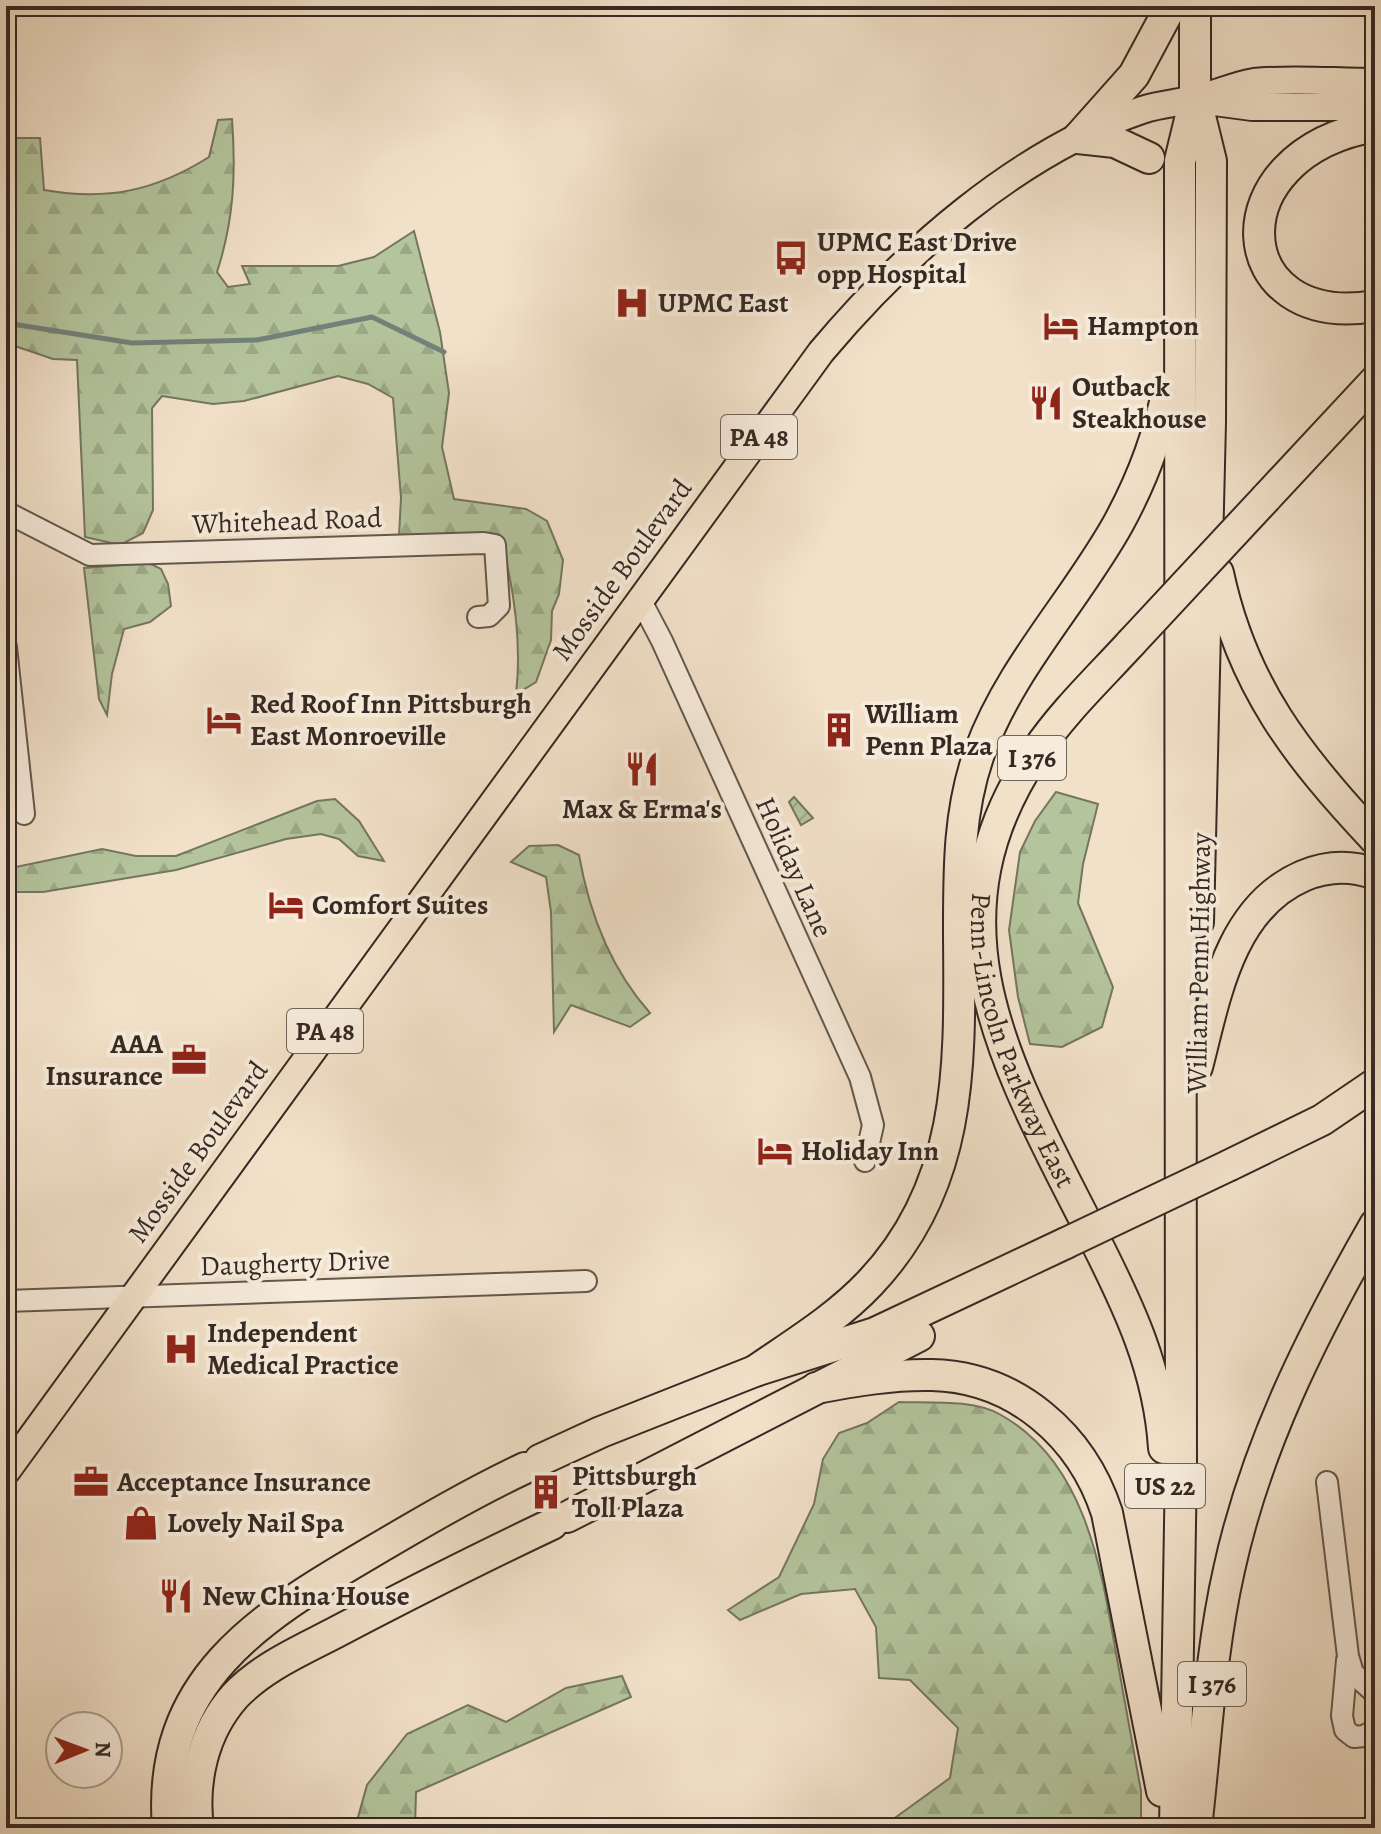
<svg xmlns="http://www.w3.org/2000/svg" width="1381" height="1834" viewBox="0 0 1381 1834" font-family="Alegreya,serif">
<defs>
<pattern id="forest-firs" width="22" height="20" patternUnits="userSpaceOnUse" patternTransform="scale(2)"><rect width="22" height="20" fill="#b4c49c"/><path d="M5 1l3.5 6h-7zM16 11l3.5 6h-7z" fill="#9ba886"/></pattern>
<pattern id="garden-furrows" width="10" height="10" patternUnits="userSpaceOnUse" patternTransform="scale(2)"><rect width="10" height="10" fill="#b4c49c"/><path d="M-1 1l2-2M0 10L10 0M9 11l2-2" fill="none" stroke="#9ba886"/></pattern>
</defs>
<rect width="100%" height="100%" fill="#f2e1c9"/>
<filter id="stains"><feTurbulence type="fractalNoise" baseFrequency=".0025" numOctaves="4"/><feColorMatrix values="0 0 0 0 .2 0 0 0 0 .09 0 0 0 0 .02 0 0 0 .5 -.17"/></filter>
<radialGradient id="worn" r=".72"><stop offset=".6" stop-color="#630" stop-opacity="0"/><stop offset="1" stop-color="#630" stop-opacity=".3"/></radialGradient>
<path fill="url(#forest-firs)" stroke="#747660" stroke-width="2" d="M 232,119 C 236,173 234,220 217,272 L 228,287 L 250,284 L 242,266 L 338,266 L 374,257 L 414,231 L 440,332 L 449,393 L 442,447 L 454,499 L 526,509 L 547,521 L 563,560 L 559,594 L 552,611 L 551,640 L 536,682 L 516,694 C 522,643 514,589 501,539 L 399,536 L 401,498 L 393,398 L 368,384 L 338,376 L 244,401 L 213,404 L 162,396 L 152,408 L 153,510 L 143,533 L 120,545 L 85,537 L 77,360 L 53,359 L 6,343 L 6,138 L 40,138 L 44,190 C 107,201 155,191 209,157 L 218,120 Z
M 149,563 L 161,569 L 168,584 L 171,606 L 150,622 L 124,629 L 112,674 L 107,715 L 99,699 L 84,568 Z
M 1056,792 L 1098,804 L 1083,864 L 1078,903 L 1113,987 L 1102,1027 L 1062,1047 L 1030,1044 L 1018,997 L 1009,930 L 1020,852 L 1035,821 Z
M 335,799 L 359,821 L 384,861 L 358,856 L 339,839 L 321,834 L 286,839 L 176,870 L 43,892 L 6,892 L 6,869 L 102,849 L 136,856 L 176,856 L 317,801 Z
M 558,845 L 579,855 C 589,912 611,969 650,1013 L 630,1027 L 571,1005 L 554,1032 L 551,912 L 546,877 L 511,862 L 529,846 Z
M 899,1402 C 930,1403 974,1399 1001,1415 C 1085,1462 1101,1567 1116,1653 C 1124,1699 1133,1745 1141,1791 L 1141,1828 L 881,1828 L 950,1778 L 958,1728 L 910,1680 L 879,1678 L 876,1627 L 855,1589 L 801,1594 L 740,1620 L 728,1610 L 779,1577 L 814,1504 L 823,1459 L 839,1433 L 867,1423 Z
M 622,1676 L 631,1697 L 416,1792 L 415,1828 L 355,1828 L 367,1785 L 407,1734 L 468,1705 L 506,1722 L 566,1688 Z"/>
<path fill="url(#garden-furrows)" stroke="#747660" stroke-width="2" d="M 794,797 L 813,818 L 801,825 L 789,802 Z"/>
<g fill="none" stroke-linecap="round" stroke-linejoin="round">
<path stroke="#72827a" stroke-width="5" d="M 6,323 L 132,343 L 257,340 L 372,317 L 444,352"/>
<g stroke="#64574d" stroke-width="24">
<path id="minor" d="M 6,512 L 90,555 L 484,543 L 495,545 L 499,606 L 489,616 L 478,617
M 641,601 L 662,641 L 860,1077 L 873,1125 L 865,1161
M 6,647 L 24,814
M 6,1301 L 586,1281
M 1327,1482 L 1348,1656 L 1353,1673 L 1375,1693
M 1347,1660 L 1342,1716 L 1345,1730 L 1354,1737 L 1364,1736 L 1375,1730"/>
</g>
<g stroke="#352924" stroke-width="30">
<path id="major" d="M 1207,101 L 1252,107 L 1375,107
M 6,1472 L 821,352 C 904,253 1018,152 1142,110 C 1160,104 1178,103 1195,99 C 1215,95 1234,85 1254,82 C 1293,78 1335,82 1375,82"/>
</g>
<g stroke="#352924" stroke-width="34">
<g id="highway">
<path d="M 1197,104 L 1211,161 L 1210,423 L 1198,922"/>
<path d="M 1375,126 C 1214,154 1227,331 1375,306"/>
<path d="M 1078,138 L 1134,75 L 1171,6"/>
<path d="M 1078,138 L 1115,142 L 1149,158"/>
<path d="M 1266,498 L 1375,381"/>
<path d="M 1218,573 C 1242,686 1298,757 1375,839"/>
<path id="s1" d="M 1131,643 C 1099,678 1063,712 1036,752 C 917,927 1013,1076 1094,1238 C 1129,1307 1159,1370 1164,1448"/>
<path d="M 1197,1067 C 1215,998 1229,908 1303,876 C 1327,866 1351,865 1375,874"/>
<path d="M 1230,1165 L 1322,1120 L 1375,1084"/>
<path d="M 755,1371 C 794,1344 837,1318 870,1283 C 964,1184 960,1063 959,936 C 959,873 958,811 980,751 C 1011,667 1075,601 1118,524 C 1141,482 1159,435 1168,388"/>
<path d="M 816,1388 C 854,1381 893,1374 932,1375 C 1016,1377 1082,1436 1107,1513 L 1162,1791"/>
<path d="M 540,1460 L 601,1432 L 755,1371 L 875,1333 L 1066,1243"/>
<path d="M 567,1517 L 919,1336"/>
<path d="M 168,1828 C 156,1681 259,1618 370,1553 C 421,1523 472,1493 525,1468"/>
<path d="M 198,1828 C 192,1781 203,1732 235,1696 C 264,1665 307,1648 344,1628 C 413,1592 482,1557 552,1524"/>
<path d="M 1175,1828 L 1181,1464 L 1180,161 L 1195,99 L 1195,6"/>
<path d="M 1196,1828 C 1206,1743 1210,1654 1229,1570 C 1256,1446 1312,1335 1375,1225"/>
</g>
</g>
<use href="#minor" stroke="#f7ecdc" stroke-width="20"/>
<use href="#major" stroke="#f2e1c9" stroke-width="26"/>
<use href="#highway" stroke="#f2e1c9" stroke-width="30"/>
<g stroke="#352924" stroke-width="34" stroke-linecap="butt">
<path id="highway-bridge" d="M 1131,643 L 1266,498
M 1066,1243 L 1230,1165"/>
</g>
<use href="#highway-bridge" stroke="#f2e1c9" stroke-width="30"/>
</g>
<defs>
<g id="bus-bare" transform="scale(2.76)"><path d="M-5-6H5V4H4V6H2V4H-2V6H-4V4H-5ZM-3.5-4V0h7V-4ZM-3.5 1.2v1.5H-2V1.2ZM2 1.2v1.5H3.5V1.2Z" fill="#8f2418" stroke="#f7ecdc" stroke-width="2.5" paint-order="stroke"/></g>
<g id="hospital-bare" transform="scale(2.76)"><path d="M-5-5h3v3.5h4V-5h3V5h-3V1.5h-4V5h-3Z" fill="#8f2418" stroke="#f7ecdc" stroke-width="2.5" paint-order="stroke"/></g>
<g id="hotel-bare" transform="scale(2.76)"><path d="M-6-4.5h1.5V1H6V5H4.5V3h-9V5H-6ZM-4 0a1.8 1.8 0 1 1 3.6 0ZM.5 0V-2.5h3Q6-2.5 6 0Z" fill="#8f2418" stroke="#f7ecdc" stroke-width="2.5" paint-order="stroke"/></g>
<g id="restaurant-bare" transform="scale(2.76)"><path d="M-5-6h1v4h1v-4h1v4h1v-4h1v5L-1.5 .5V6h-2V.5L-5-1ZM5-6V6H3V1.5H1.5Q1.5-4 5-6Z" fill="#8f2418" stroke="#f7ecdc" stroke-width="2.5" paint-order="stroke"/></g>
<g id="building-bare" transform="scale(2.76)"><path d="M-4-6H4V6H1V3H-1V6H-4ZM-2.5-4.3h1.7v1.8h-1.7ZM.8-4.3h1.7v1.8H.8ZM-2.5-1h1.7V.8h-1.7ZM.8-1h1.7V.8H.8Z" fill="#8f2418" stroke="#f7ecdc" stroke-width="2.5" paint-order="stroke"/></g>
<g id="office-bare" transform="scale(2.76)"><path d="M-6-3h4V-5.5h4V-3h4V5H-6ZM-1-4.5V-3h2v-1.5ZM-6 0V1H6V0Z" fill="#8f2418" stroke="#f7ecdc" stroke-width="2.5" paint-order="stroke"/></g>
<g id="shop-bare" transform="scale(2.76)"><path d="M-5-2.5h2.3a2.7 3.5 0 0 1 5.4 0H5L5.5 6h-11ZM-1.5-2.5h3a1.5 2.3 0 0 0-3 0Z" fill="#8f2418" stroke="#f7ecdc" stroke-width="2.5" paint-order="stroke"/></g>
</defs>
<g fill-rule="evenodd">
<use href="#bus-bare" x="791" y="258"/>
<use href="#hospital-bare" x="632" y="303"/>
<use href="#hotel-bare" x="1061" y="326"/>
<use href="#restaurant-bare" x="1046" y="403"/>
<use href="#hotel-bare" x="224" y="720"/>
<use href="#building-bare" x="839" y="730"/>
<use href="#restaurant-bare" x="642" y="769"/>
<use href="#hotel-bare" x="286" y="905"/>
<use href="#office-bare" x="189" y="1060"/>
<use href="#hotel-bare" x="775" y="1151"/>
<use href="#hospital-bare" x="181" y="1349"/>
<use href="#office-bare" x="91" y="1482"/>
<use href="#building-bare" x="546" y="1492"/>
<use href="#shop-bare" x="141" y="1523"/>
<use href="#restaurant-bare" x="176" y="1596"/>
</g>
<g text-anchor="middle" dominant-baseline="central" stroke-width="8" stroke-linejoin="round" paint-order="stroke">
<g fill="#f7ecdc" stroke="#6f645b" stroke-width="2">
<rect x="721" y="415" width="76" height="44" rx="6"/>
<rect x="998" y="736" width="68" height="44" rx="6"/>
<rect x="287" y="1009" width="76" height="44" rx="6"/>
<rect x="1125" y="1464" width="80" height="44" rx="6"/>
<rect x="1178" y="1662" width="68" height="44" rx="6"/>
</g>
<g font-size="26" font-weight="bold" fill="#352924">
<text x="759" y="437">PA 48</text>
<text x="1032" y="758">I 376</text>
<text x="325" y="1031">PA 48</text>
<text x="1165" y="1486">US 22</text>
<text x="1212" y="1684">I 376</text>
</g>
<g font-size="28" font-weight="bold" fill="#352924" stroke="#f7ecdc" text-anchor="start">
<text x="817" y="242">UPMC East Drive<tspan x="817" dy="32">opp Hospital</tspan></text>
<text x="658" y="303">UPMC East</text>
<text x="1087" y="326">Hampton</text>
<text x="1072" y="387">Outback<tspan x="1072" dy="32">Steakhouse</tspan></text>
<text x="250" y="704">Red Roof Inn Pittsburgh<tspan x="250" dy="32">East Monroeville</tspan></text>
<text x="865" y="714">William<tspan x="865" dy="32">Penn Plaza</tspan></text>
<text x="642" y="809" text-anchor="middle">Max &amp; Erma's</text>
<text x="312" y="905">Comfort Suites</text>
<text x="163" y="1044" text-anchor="end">AAA<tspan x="163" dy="32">Insurance</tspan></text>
<text x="801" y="1151">Holiday Inn</text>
<text x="207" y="1333">Independent<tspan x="207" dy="32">Medical Practice</tspan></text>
<text x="572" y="1476">Pittsburgh<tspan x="572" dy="32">Toll Plaza</tspan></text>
<text x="117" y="1482">Acceptance Insurance</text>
<text x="167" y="1523">Lovely Nail Spa</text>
<text x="202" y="1596">New China House</text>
</g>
<g font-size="28" fill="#352924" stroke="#f7ecdc">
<text transform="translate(287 521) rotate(-2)">Whitehead Road</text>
<text transform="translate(622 570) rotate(-54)">Mosside Boulevard</text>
<text transform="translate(794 867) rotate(66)">Holiday Lane</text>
<text transform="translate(1199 963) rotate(-89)">William Penn Highway</text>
<text stroke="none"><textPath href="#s1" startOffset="452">Penn-Lincoln Parkway East</textPath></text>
<text transform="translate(198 1152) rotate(-54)">Mosside Boulevard</text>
<text transform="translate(295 1263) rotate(-2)">Daugherty Drive</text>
</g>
</g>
<rect width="1381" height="1834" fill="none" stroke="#f2e1c9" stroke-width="32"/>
<rect x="8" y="8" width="1365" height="1818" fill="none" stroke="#352924" stroke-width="4"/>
<rect x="16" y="16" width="1349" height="1802" fill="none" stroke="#352924" stroke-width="2"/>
<g transform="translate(84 1750) rotate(89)"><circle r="38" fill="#f7ecdc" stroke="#a99e92" stroke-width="2"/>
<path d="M0-6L14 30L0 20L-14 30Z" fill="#8f2418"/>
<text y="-12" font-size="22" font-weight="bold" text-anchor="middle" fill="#352924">N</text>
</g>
<rect width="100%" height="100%" filter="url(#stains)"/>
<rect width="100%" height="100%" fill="url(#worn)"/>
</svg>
